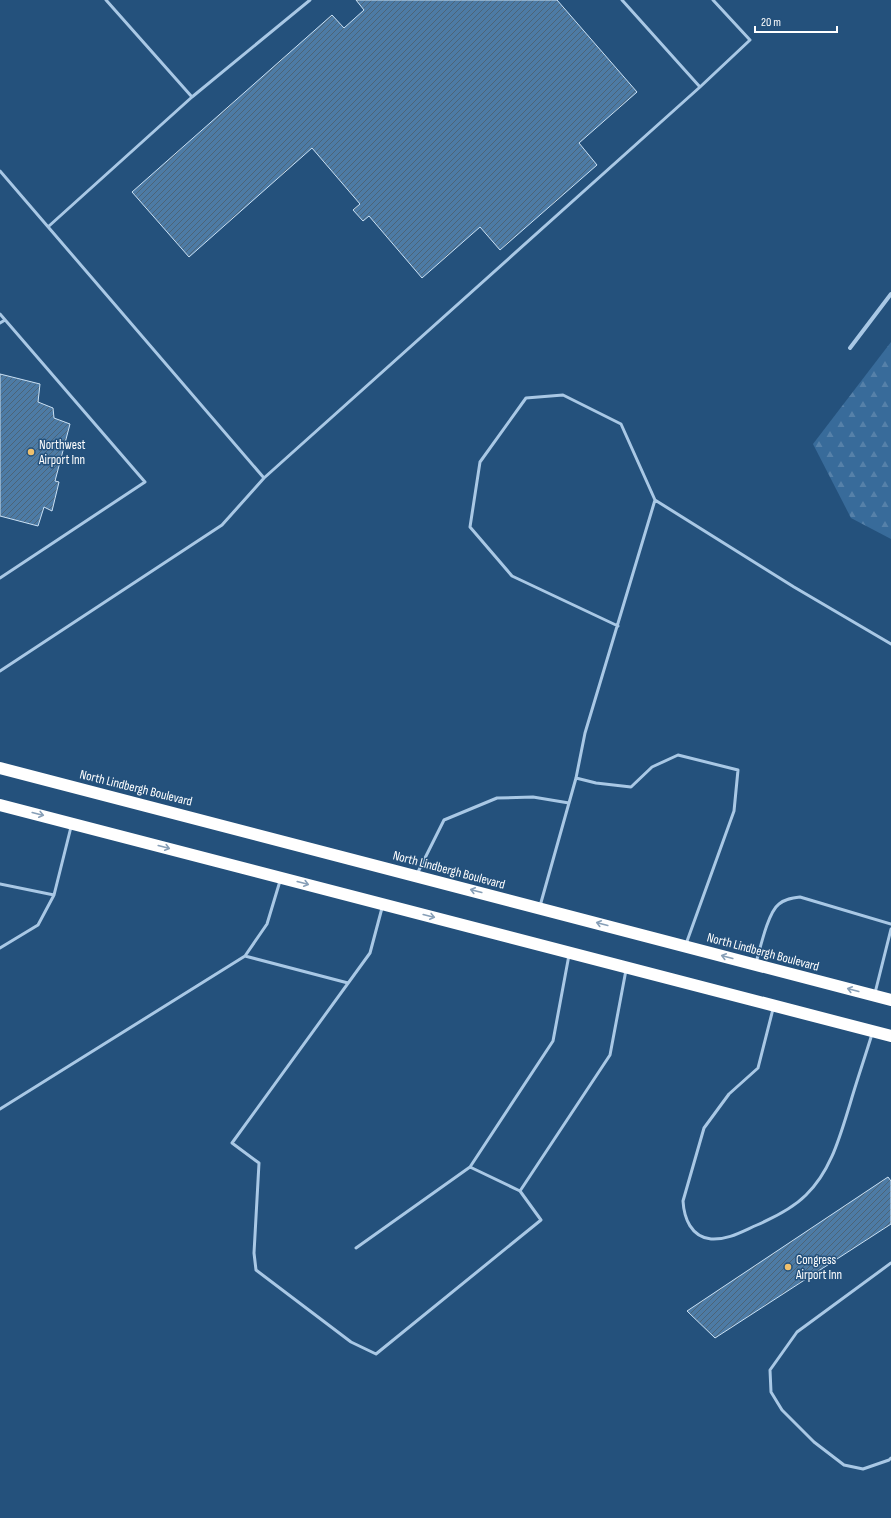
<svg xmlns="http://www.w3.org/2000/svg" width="891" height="1518" viewBox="0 0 891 1518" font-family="'Sofia Sans Condensed',sans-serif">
<defs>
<pattern id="forest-firs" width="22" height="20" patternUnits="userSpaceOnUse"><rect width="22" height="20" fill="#386b9a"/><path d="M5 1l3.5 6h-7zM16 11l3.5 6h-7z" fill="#5681a9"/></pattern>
<pattern id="building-hatch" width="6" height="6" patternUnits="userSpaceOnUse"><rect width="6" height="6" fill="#4d7ba5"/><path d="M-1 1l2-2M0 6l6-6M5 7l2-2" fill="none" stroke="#4c6478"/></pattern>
</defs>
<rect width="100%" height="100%" fill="#24517c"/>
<path fill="url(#forest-firs)" d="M 891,342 L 891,539 L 851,518 L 813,444 Z"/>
<path fill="url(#building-hatch)" stroke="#cbe1f4" d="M 356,0 L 557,0 L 637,92 L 579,143 L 597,165 L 500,250 L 480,227 L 422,278 L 369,216 L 363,221 L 353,210 L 360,204 L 312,148 L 189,257 L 132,192 L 332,15 L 344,28 L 364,10 Z
M 0,374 L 40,384 L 38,402 L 53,408 L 54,418 L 70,424 L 55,481 L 59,482 L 52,511 L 44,507 L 38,526 L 0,516 Z
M 888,1177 L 891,1181 L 891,1224 L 715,1338 L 687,1311 Z"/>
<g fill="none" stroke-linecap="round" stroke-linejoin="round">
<path stroke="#a9c8e5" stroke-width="3" d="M 106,0 L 192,97 L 310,0
M 622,0 L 700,87
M 0,171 L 264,478 L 222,525 L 0,671
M 49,226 L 192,97
M 0,314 L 145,482 L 0,578
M 0,323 L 5,320
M 264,478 L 700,87 L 750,40 L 713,0
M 655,500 L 794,587 L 891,644
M 576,778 L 596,783 L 631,787 L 652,767 L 678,755 L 738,770 L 734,811 L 686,944
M 417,874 L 444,820 L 497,798 L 533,797 L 569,803
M 0,884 L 54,895
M 540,906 L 576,778 L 585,733 L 655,500 L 621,424 L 563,395 L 526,398 L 480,462 L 470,527 L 512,576 L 618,626
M 382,908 L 370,953 L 232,1143 L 259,1163 L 254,1253 L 256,1270 L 351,1342 L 376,1354 L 541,1220 L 520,1191 L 610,1055 L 626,970
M 0,948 L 38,925 L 54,895 L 71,827
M 245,956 L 348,983
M 756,963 C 760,949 768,912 779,904 C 785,899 792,898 800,897 L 891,924
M 875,993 L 891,929
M 773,1009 L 758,1068 L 729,1094 L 704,1128 L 683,1201 C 684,1218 691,1237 711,1239 C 728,1240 741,1232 757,1225 C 773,1218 793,1208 806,1195 C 831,1171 840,1136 850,1104 C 857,1080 865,1057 872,1034
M 0,1109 L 245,956 L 267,924 L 280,881
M 470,1167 L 520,1191
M 356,1248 L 470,1167 L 553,1041 L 569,955
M 891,1263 L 797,1332 L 770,1370 L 771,1392 L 782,1410 L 814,1442 L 844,1465 L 863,1469 L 889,1460 L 891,1458"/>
<path stroke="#a9c8e5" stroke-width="4" d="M 850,348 L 891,294"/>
<path stroke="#fff" stroke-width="12" d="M 0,768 L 891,1000
M 0,805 L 891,1036"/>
</g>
<defs><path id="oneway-shaft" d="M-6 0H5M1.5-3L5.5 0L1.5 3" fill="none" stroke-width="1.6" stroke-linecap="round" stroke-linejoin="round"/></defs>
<g stroke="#879fb7">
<use href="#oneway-shaft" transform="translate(38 814) rotate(14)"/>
<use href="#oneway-shaft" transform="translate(164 847) rotate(15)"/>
<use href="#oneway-shaft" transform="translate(303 883) rotate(15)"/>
<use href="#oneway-shaft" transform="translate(476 891) rotate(-165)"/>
<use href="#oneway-shaft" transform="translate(429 916) rotate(14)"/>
<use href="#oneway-shaft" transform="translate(602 924) rotate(-165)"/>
<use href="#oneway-shaft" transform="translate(727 957) rotate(-165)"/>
<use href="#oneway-shaft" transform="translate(853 990) rotate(-165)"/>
</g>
<g fill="#efc06d" stroke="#24517c" stroke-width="1.5">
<circle cx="31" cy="452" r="4"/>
<circle cx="788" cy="1267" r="4"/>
</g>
<g text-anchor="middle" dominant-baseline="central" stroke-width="3" stroke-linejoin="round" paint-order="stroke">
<g font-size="13" fill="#fff" stroke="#24517c" text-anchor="start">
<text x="39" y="445">Northwest<tspan x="39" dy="15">Airport Inn</tspan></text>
<text x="796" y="1260">Congress<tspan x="796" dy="15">Airport Inn</tspan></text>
</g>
<g font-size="13" fill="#fff" stroke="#24517c">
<text transform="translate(136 788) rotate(14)">North Lindbergh Boulevard</text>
<text transform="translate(449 870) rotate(15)">North Lindbergh Boulevard</text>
<text transform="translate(763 952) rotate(15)">North Lindbergh Boulevard</text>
</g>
</g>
<path d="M755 26v6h82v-6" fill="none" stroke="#ffffff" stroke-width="2"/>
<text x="761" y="26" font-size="12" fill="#ffffff" stroke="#24517c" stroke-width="3" paint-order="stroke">20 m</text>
</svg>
